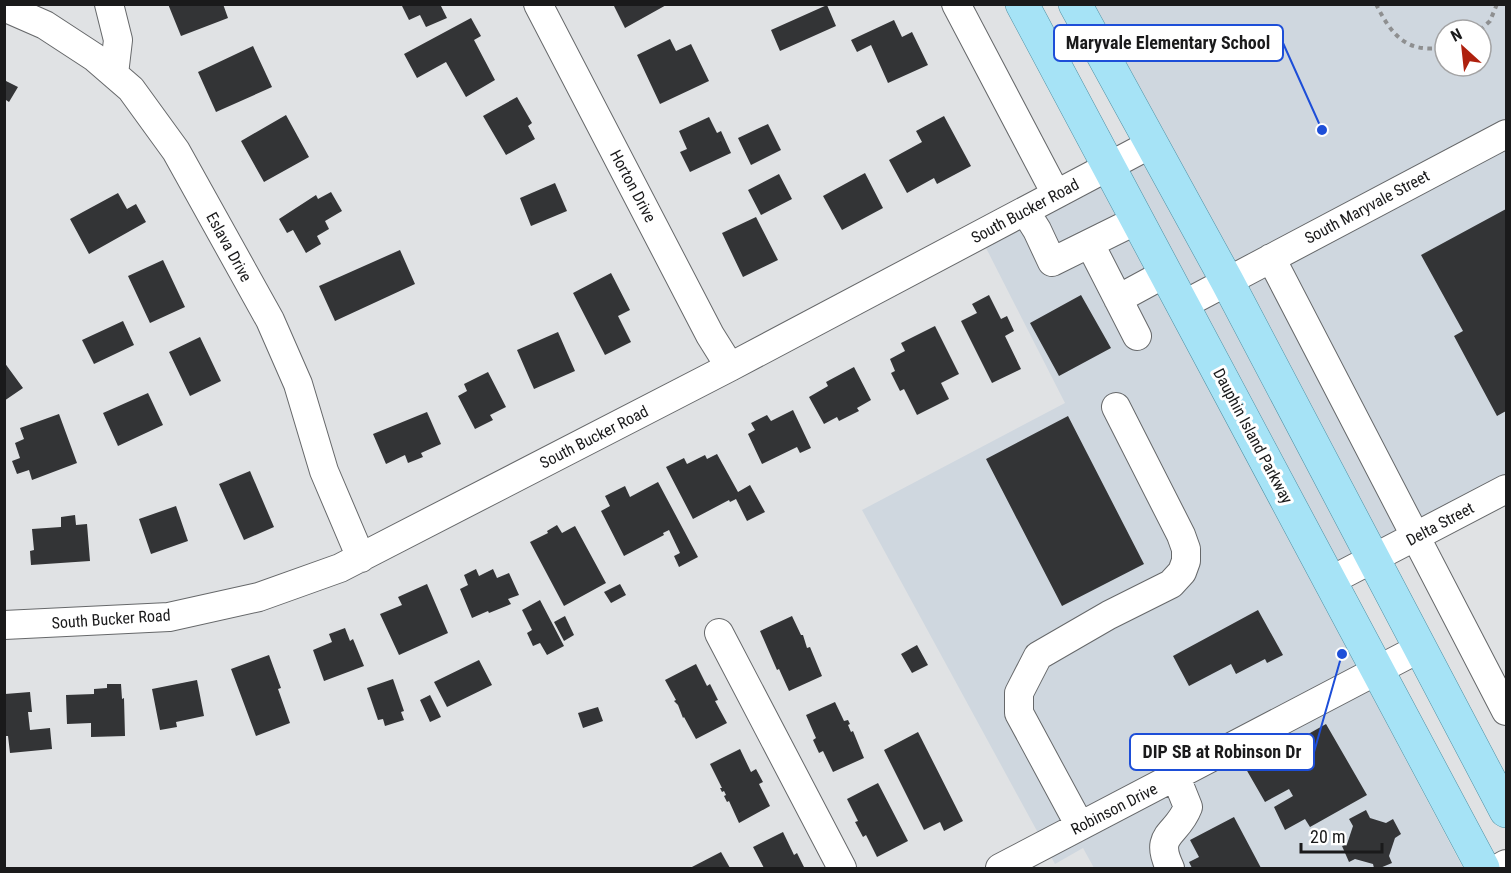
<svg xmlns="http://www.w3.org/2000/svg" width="1511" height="873" viewBox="0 0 1511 873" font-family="'Roboto Condensed',sans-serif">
<rect width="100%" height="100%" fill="#e0e2e4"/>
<path fill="#cfd7df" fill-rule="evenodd" d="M 1095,5 L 1506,5 L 1506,475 L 1309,577 L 1463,868 L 1094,868 L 1083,848 L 1055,864 L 862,510 L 1065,403 L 985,246 L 1171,144 ZM 1445,30 L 1481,30 L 1481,66 L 1445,66 Z"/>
<path fill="#333436" d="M 168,4 L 223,4 L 228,18 L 181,36 Z
M 401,4 L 440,4 L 447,18 L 426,27 L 420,15 L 409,20 Z
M 613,4 L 668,4 L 625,28 Z
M 827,5 L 836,26 L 780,51 L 771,30 Z
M 471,18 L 481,36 L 474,40 L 495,80 L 466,97 L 446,62 L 417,78 L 404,54 Z
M 894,20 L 902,37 L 912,32 L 928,65 L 888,83 L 871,45 L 857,52 L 851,40 Z
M 670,39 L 676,51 L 691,44 L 709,81 L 660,104 L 637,55 Z
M 253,46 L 272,87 L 216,112 L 198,72 Z
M 4,80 L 18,87 L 9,102 L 6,100 L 4,103 Z
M 517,97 L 532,123 L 528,126 L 535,139 L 506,155 L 483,116 Z
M 286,115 L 309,157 L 264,182 L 241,141 Z
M 944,116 L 971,166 L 937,184 L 934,178 L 907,193 L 889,160 L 922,142 L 916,131 Z
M 709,117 L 717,133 L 721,131 L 731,153 L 690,172 L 680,152 L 687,149 L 679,131 Z
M 768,124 L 781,150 L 751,165 L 738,138 Z
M 865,173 L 883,208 L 842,230 L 823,196 Z
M 779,174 L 792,199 L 761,215 L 748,190 Z
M 555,183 L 567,211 L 531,226 L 520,198 Z
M 331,192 L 342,211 L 325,221 L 329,229 L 317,236 L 321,244 L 306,253 L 293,230 L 287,233 L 279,219 L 316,195 L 318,199 Z
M 118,193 L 127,209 L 136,204 L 146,222 L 89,254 L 70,219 Z
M 1506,209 L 1506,411 L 1497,416 L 1454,336 L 1463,331 L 1421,255 Z
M 756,217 L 778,260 L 743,277 L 722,233 Z
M 400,250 L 415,284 L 335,321 L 319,286 Z
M 163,260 L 185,307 L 150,323 L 128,276 Z
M 611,273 L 630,310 L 618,316 L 631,342 L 605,355 L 573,293 Z
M 989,295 L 1001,319 L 1007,316 L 1014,331 L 1005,336 L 1021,369 L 992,383 L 961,321 L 977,313 L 972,304 Z
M 1081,295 L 1111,348 L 1059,376 L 1030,323 Z
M 123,321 L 134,345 L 94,364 L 82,340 Z
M 935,326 L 959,374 L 941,383 L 949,399 L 917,415 L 904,389 L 900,391 L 891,373 L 895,371 L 890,359 L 905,351 L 901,343 Z
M 558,332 L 575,371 L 534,389 L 517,350 Z
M 200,337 L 221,381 L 190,396 L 169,352 Z
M 4,362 L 23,388 L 4,401 Z
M 854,367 L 871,400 L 857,408 L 859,411 L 839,421 L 837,417 L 824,424 L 809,397 L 828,386 L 826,382 Z
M 488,372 L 506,407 L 490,415 L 493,420 L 475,429 L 458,396 L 467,391 L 464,384 Z
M 148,393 L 163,425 L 118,446 L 103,413 Z
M 793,410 L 811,448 L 800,453 L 797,447 L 762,464 L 748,434 L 755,430 L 751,423 L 767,415 L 771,421 Z
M 427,412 L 441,444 L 421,453 L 423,457 L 408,463 L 405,455 L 386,464 L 373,434 Z
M 59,414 L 77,463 L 32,480 L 29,470 L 17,474 L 12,461 L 20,458 L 15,443 L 24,439 L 20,428 Z
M 1068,416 L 1144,564 L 1062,606 L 986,459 Z
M 717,454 L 738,492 L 750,485 L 765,512 L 747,521 L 736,499 L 730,502 L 729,500 L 693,519 L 666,467 L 684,458 L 687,464 L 705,455 L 707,459 Z
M 250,471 L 274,527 L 244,540 L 219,484 Z
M 658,482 L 698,557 L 679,567 L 674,556 L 680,553 L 669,530 L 663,533 L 664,535 L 624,556 L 601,511 L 610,506 L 605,496 L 625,486 L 630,497 Z
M 176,506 L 188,541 L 151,554 L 139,519 Z
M 75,515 L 76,525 L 87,524 L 90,561 L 31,565 L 30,551 L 34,550 L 32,529 L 61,527 L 61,517 Z
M 557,525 L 562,533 L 575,526 L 606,583 L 564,606 L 530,542 L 548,533 L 547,531 Z
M 476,569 L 479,576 L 493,569 L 497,578 L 509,573 L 519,595 L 508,599 L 511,604 L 489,613 L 488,611 L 472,618 L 460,589 L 468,585 L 464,575 Z
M 427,584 L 448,633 L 399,655 L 380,614 L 402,605 L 398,597 Z
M 620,584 L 626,595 L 611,603 L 604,592 Z
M 540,600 L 564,646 L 547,655 L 540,643 L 533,646 L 527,633 L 532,630 L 522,610 Z
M 1258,610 L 1283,655 L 1267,663 L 1265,659 L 1236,674 L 1231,664 L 1189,686 L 1173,656 Z
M 565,616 L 574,635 L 564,641 L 554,622 Z
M 792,616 L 801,635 L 803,635 L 807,648 L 810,647 L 822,676 L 789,691 L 779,669 L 777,670 L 760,631 Z
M 345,628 L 350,641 L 353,639 L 364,666 L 324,681 L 313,650 L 332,642 L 329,634 Z
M 917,645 L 928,665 L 912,673 L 901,654 Z
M 269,655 L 281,688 L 278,689 L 290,723 L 256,736 L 231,669 Z
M 479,660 L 492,685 L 447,707 L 434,682 Z
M 696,664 L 707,686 L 710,684 L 718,700 L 715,701 L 727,723 L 696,739 L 684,717 L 683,718 L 678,705 L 674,701 L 676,700 L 665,680 Z
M 393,679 L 404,711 L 401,712 L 404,720 L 385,726 L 383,719 L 378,720 L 367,688 Z
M 197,680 L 204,716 L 176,722 L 177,727 L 160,730 L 152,689 Z
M 107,684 L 121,684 L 122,699 L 124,698 L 125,736 L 91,737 L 91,723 L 67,724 L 66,695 L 94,694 L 94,689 L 107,688 Z
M 30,692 L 32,712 L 28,712 L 30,730 L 50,728 L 52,749 L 10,753 L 8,736 L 5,736 L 5,694 Z
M 430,695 L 441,717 L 430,722 L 420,700 Z
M 835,702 L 844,721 L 848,720 L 850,724 L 848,725 L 851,732 L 853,731 L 864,758 L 833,772 L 823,751 L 819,753 L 813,740 L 816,738 L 806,715 Z
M 598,707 L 603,721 L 583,728 L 578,713 Z
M 1326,724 L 1367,795 L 1310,827 L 1305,819 L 1285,830 L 1274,807 L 1293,796 L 1289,789 L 1265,802 L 1246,769 Z
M 918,732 L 963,821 L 944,831 L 940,822 L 924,830 L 884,750 Z
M 740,749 L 751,772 L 756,769 L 763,782 L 759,784 L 770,806 L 739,823 L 729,801 L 727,802 L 724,796 L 726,795 L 724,791 L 722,792 L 720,788 L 722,788 L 710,764 Z
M 878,783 L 908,841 L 877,857 L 866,835 L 863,837 L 855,822 L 858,821 L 847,799 Z
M 1366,810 L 1370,818 L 1386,823 L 1393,819 L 1401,834 L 1395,838 L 1389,856 L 1392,863 L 1380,868 L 1374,868 L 1373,864 L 1355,859 L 1349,862 L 1342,846 L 1347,844 L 1353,826 L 1349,819 Z
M 1234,817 L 1261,868 L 1192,868 L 1189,862 L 1199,857 L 1190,840 Z
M 783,832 L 794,855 L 797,853 L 804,867 L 764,868 L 753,847 Z
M 721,852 L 730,868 L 690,868 Z"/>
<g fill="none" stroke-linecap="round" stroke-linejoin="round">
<g stroke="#66686a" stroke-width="30">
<path id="minor" d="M 109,4 L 118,40 L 114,74
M 538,4 L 710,335 L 730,367
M 956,4 L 1056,194
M 4,7 L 45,25 L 94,57 L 131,89 L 176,151 L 270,320 L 298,384 L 324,471 L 361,558
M 1025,211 L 1037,230 L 1052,262 L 1137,220
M 1090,244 L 1137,336
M 1271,258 L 1506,711
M 1118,299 L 1166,273
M 1183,305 L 1506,134
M 1330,581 L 1506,489
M 4,625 L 169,617 L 259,597 L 340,568 L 730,367 L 1151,144
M 719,633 L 842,868
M 1080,826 L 1019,713 L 1019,693 L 1038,656 L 1109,615 L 1171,584 L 1182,572 L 1186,561 L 1186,549 L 1181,535 L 1116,407
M 1000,868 L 1420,648
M 1170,868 C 1153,833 1177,836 1188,807 L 1176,777
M 1499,868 L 1506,864"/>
</g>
<g stroke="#4f91a5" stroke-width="34">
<path id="major" d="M 1022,4 L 1483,868
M 1075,4 L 1227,281 L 1506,811"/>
</g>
<path stroke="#8e8f90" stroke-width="4" stroke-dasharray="4.5 4.5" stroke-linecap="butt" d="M 1376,4 C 1392,36 1407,54 1445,47
M 1480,30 L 1490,21 L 1497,4"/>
<use href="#minor" stroke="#fff" stroke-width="28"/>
<use href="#major" stroke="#a6e3f6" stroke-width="33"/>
</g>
<g text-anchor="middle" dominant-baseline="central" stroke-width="6" stroke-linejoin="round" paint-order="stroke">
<g font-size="16" fill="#1a1a1b" stroke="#fff">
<text transform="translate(633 186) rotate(62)">Horton Drive</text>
<text transform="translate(1367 207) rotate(-28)">South Maryvale Street</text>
<text transform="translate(1025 211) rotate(-28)">South Bucker Road</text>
<text transform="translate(229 247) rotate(61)">Eslava Drive</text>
<text transform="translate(1253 436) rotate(62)">Dauphin Island Parkway</text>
<text transform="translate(594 437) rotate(-27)">South Bucker Road</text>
<text transform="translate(1440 524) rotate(-28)">Delta Street</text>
<text transform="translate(111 619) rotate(-4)">South Bucker Road</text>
<text transform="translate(1114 809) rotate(-27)">Robinson Drive</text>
</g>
</g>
<path fill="none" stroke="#1d4ed8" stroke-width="2" d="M1322 130L1283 43M1342 654L1314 752"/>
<g fill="#1d4ed8" stroke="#fff" stroke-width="2">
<circle cx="1322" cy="130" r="6"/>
<circle cx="1342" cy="654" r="6"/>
</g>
<g fill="#fff" stroke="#1d4ed8" stroke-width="2">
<rect x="1054" y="25" width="229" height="36" rx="6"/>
<rect x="1130" y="734" width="184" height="36" rx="6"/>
</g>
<g font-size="18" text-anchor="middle" font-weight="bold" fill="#1a1a1b">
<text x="1168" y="49">Maryvale Elementary School</text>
<text x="1222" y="758">DIP SB at Robinson Dr</text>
</g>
<rect width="1511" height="873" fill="none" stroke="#1a1a1b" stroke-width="12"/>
<g transform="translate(1463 48) rotate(333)"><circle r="28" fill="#ffffff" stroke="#a3a3a4" stroke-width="1.5"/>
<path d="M0-4.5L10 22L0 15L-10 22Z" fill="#ae200e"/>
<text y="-9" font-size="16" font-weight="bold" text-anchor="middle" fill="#1a1a1b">N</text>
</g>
<path d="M1301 843v9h81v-9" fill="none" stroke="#1a1a1b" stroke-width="3"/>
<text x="1310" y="843" font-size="18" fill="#1a1a1b" stroke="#ffffff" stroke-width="4.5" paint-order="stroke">20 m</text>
</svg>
